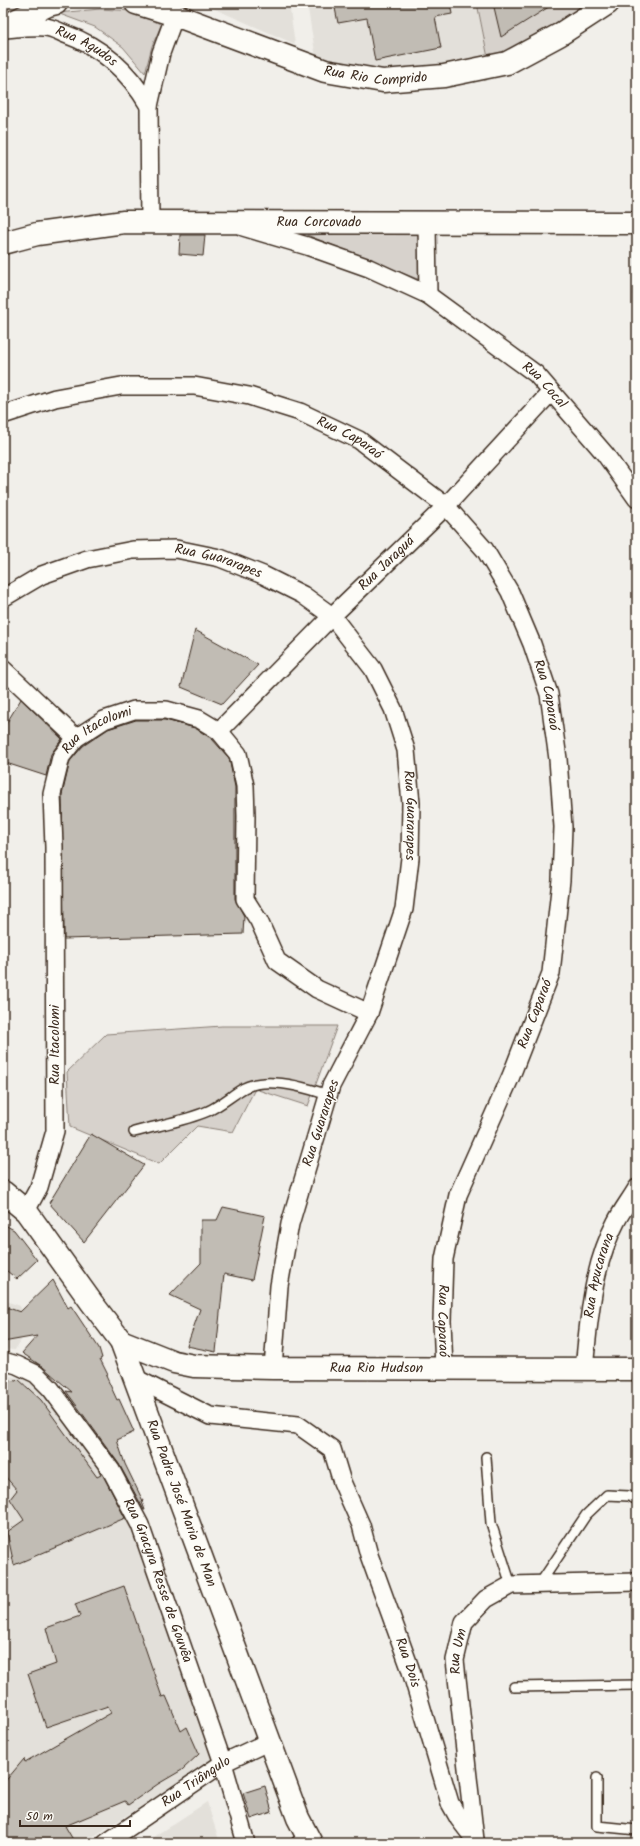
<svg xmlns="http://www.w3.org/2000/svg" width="640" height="1846" viewBox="0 0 640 1846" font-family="Kalam,sans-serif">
<rect width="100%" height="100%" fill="#f1efea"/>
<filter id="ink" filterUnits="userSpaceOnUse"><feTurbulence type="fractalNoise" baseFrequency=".025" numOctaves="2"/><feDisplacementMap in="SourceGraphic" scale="8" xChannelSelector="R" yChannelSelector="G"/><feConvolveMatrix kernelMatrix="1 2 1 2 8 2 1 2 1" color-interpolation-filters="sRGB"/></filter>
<g filter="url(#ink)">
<path fill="#e3e0da" d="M 3,3 L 20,3 L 3,12 Z
M 201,3 L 289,3 L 295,44 Z
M 307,3 L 477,3 L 489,63 L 430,72 L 363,70 L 316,58 Z
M 3,1300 L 20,1306 L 29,1327 L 15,1350 L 3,1349 Z
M 3,1375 L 43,1382 L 124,1506 L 213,1761 L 83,1843 L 3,1843 Z
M 207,1802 L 220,1843 L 144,1843 Z"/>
<path fill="#d7d2cc" stroke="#897e75" d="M 477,3 L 590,3 L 559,24 L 489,63 Z
M 100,9 L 134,11 L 164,19 L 152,46 L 145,73 L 123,47 L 95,27 L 57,13 Z
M 420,231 L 420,280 L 307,235 Z
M 222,1026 L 337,1026 L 308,1106 L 255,1089 L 233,1132 L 197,1126 L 159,1164 L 70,1127 L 67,1072 L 106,1034 Z"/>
<path fill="#c1bcb4" stroke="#3b2a1e" d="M 334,3 L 450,3 L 452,14 L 435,17 L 441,48 L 375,61 L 367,18 L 338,23 Z
M 493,3 L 555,3 L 501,37 Z
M 180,235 L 205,235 L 203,256 L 179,254 Z
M 195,630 L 258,665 L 222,704 L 181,687 Z
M 21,699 L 62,739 L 51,754 L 46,776 L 3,762 L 3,733 L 6,724 Z
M 136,720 L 165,720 L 195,728 L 212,739 L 229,758 L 235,787 L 235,899 L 244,916 L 243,934 L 64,939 L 62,795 L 70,761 L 83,746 L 108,729 Z
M 91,1134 L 144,1165 L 84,1242 L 49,1203 Z
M 223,1207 L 265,1216 L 252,1280 L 224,1274 L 216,1352 L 187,1346 L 200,1309 L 170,1295 L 201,1263 L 201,1220 L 217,1220 Z
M 3,1224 L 14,1230 L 37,1260 L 17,1279 L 3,1268 Z
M 53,1280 L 68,1308 L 71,1306 L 99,1348 L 102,1358 L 100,1359 L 108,1375 L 106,1376 L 117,1400 L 119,1399 L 134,1432 L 117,1440 L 125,1464 L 143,1501 L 142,1502 L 145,1510 L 144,1510 L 119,1464 L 66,1391 L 72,1392 L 43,1367 L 22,1353 L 37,1336 L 3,1342 L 3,1306 L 20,1312 Z
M 3,1379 L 16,1381 L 18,1379 L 41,1400 L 97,1477 L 101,1475 L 99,1470 L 103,1475 L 125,1518 L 14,1565 L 7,1532 L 24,1520 L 10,1499 L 17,1490 L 3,1474 Z
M 124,1586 L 162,1697 L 166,1696 L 181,1731 L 187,1727 L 199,1754 L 182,1770 L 158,1784 L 128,1805 L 125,1801 L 65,1826 L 75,1843 L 3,1843 L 3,1784 L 24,1759 L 25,1762 L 111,1713 L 108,1706 L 46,1727 L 28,1674 L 56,1664 L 46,1628 L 80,1616 L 75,1604 Z
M 265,1786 L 272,1812 L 251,1819 L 243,1793 Z"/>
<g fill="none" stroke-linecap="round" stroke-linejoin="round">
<g stroke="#3b2a1e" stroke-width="12">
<path id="lane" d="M 134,1132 C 159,1125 185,1121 208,1111 C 221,1105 232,1095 244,1088 C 267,1076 305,1087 328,1095
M 486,1457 L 491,1523 L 511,1585
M 539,1585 L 586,1515 L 607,1495 L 629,1496 L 637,1500
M 514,1687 L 637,1685
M 597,1778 L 597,1826 L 637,1830
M 295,1843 L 306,1833"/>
</g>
<g stroke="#3b2a1e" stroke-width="20">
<g id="street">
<path id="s1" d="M 4,29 C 17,28 31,26 44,27 C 51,27 58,31 65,34 C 102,47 130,73 149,106"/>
<path d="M 427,222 L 428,295"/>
<path d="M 150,223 L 149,106 L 161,53 L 175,15"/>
<path id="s2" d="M 243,227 L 307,246 L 369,268 L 428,295 L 536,374 L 605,454 L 637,499"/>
<path id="s3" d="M 3,415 L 55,398 L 121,386 L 194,386 L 249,396 L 300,412 L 359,440 L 446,506 L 485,550 L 510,592 L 532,644 L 549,694 L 558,759 L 563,827 L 561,880 L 551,973 L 511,1076 L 458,1195 L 444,1259 L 442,1321 L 444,1368"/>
<path id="s4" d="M 3,598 L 42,575 L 87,559 L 133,550 L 176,549 L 220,558 L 263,575 L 303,595 L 332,616 L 373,669 L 393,709 L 406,750 L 411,803 L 410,858 L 404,909 L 369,1013 L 331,1086 L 290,1224 L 279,1286 L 273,1368"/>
<path d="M 3,669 L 76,738"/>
<path id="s5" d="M 219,731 L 332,616 L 446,506 L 551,392"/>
<path id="s6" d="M 26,1211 L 39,1187 L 55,1131 L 54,847 L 52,794 L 61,757 L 76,738 L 104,720 L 134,710 L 166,710 L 199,719 L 219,731 L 238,754 L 245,786 L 246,816 L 245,899 L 259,921 L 277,961 L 317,989 L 369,1013"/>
<path id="s7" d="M 3,1361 L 17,1365 L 36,1374 L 51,1389 L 111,1470 L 140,1525 L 223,1763 L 246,1843"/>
<path id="s8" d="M 584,1369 C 589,1320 592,1267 616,1222 C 622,1210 630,1200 637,1188"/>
<path id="s9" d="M 135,1378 L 210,1416 L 298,1425 L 332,1449 L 342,1482 L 361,1525 L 369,1555 L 410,1668 L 450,1803 L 459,1819 L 475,1840"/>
<path id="s10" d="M 475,1840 L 455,1660 L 464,1622 L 486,1599 L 511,1585 L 637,1582"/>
<path id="s11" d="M 106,1843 L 223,1763 L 270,1741"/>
</g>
</g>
<g stroke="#3b2a1e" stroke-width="25">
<g id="secondary">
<path id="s12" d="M 136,3 L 175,15 L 325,71 L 383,81 L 444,76 L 507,63 L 559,35 L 608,3"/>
<path d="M 3,27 L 48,5 L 56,3"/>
<path id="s13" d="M 3,243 L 37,234 L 124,222 L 637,223"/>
<path id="s14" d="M 3,1192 L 26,1211 L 92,1303 L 121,1341 L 298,1818 L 311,1843"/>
<path id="s15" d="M 121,1341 L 174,1362 L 194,1366 L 273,1368 L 637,1369"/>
</g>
</g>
<use href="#lane" stroke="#fdfcf7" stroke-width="9"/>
<use href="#street" stroke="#fdfcf7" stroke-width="17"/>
<use href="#secondary" stroke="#fdfcf7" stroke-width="22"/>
</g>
</g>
<g text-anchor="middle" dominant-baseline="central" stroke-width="3" stroke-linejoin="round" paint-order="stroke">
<g font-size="14" fill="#3b2a1e" stroke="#fdfcf7">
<text stroke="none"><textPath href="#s1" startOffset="87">Rua Agudos</textPath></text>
<text stroke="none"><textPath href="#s12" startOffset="252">Rua Rio Comprido</textPath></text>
<text stroke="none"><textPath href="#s13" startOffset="318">Rua Corcovado</textPath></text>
<text stroke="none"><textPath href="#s2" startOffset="345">Rua Cocal</textPath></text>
<text stroke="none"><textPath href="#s3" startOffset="360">Rua Caparaó</textPath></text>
<text stroke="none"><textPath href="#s4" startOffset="227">Rua Guararapes</textPath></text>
<text stroke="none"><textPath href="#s5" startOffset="237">Rua Jaraguá</textPath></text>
<text stroke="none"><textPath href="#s3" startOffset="696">Rua Caparaó</textPath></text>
<text stroke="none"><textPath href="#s6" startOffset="507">Rua Itacolomi</textPath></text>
<text stroke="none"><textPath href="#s4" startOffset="575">Rua Guararapes</textPath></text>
<text transform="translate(535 1014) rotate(-69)">Rua Caparaó</text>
<text transform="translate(55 1045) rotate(-90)">Rua Itacolomi</text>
<text transform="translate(321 1123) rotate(-72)">Rua Guararapes</text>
<text stroke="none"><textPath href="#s8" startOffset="95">Rua Apucarana</textPath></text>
<text stroke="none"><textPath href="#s3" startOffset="1344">Rua Caparaó</textPath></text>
<text stroke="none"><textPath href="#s15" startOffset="260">Rua Rio Hudson</textPath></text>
<text stroke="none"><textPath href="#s14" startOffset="364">Rua Padre José Maria de Man</textPath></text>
<text stroke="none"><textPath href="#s7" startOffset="278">Rua Gracyra Resse de Gouvêa</textPath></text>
<text stroke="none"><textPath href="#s10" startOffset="190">Rua Um</textPath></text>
<text stroke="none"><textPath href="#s9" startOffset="441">Rua Dois</textPath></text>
<text stroke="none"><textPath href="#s11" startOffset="109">Rua Triângulo</textPath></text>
</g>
</g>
<rect width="640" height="1846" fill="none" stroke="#fdfcf7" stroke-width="16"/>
<rect x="8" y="8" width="624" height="1830" fill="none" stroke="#3b2a1e" stroke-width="1.5" filter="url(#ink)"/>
<path d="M20 1820v6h110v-6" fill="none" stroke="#3b2a1e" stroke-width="2"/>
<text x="26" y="1820" font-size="12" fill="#3b2a1e" stroke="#fdfcf7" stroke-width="3" paint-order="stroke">50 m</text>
</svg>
